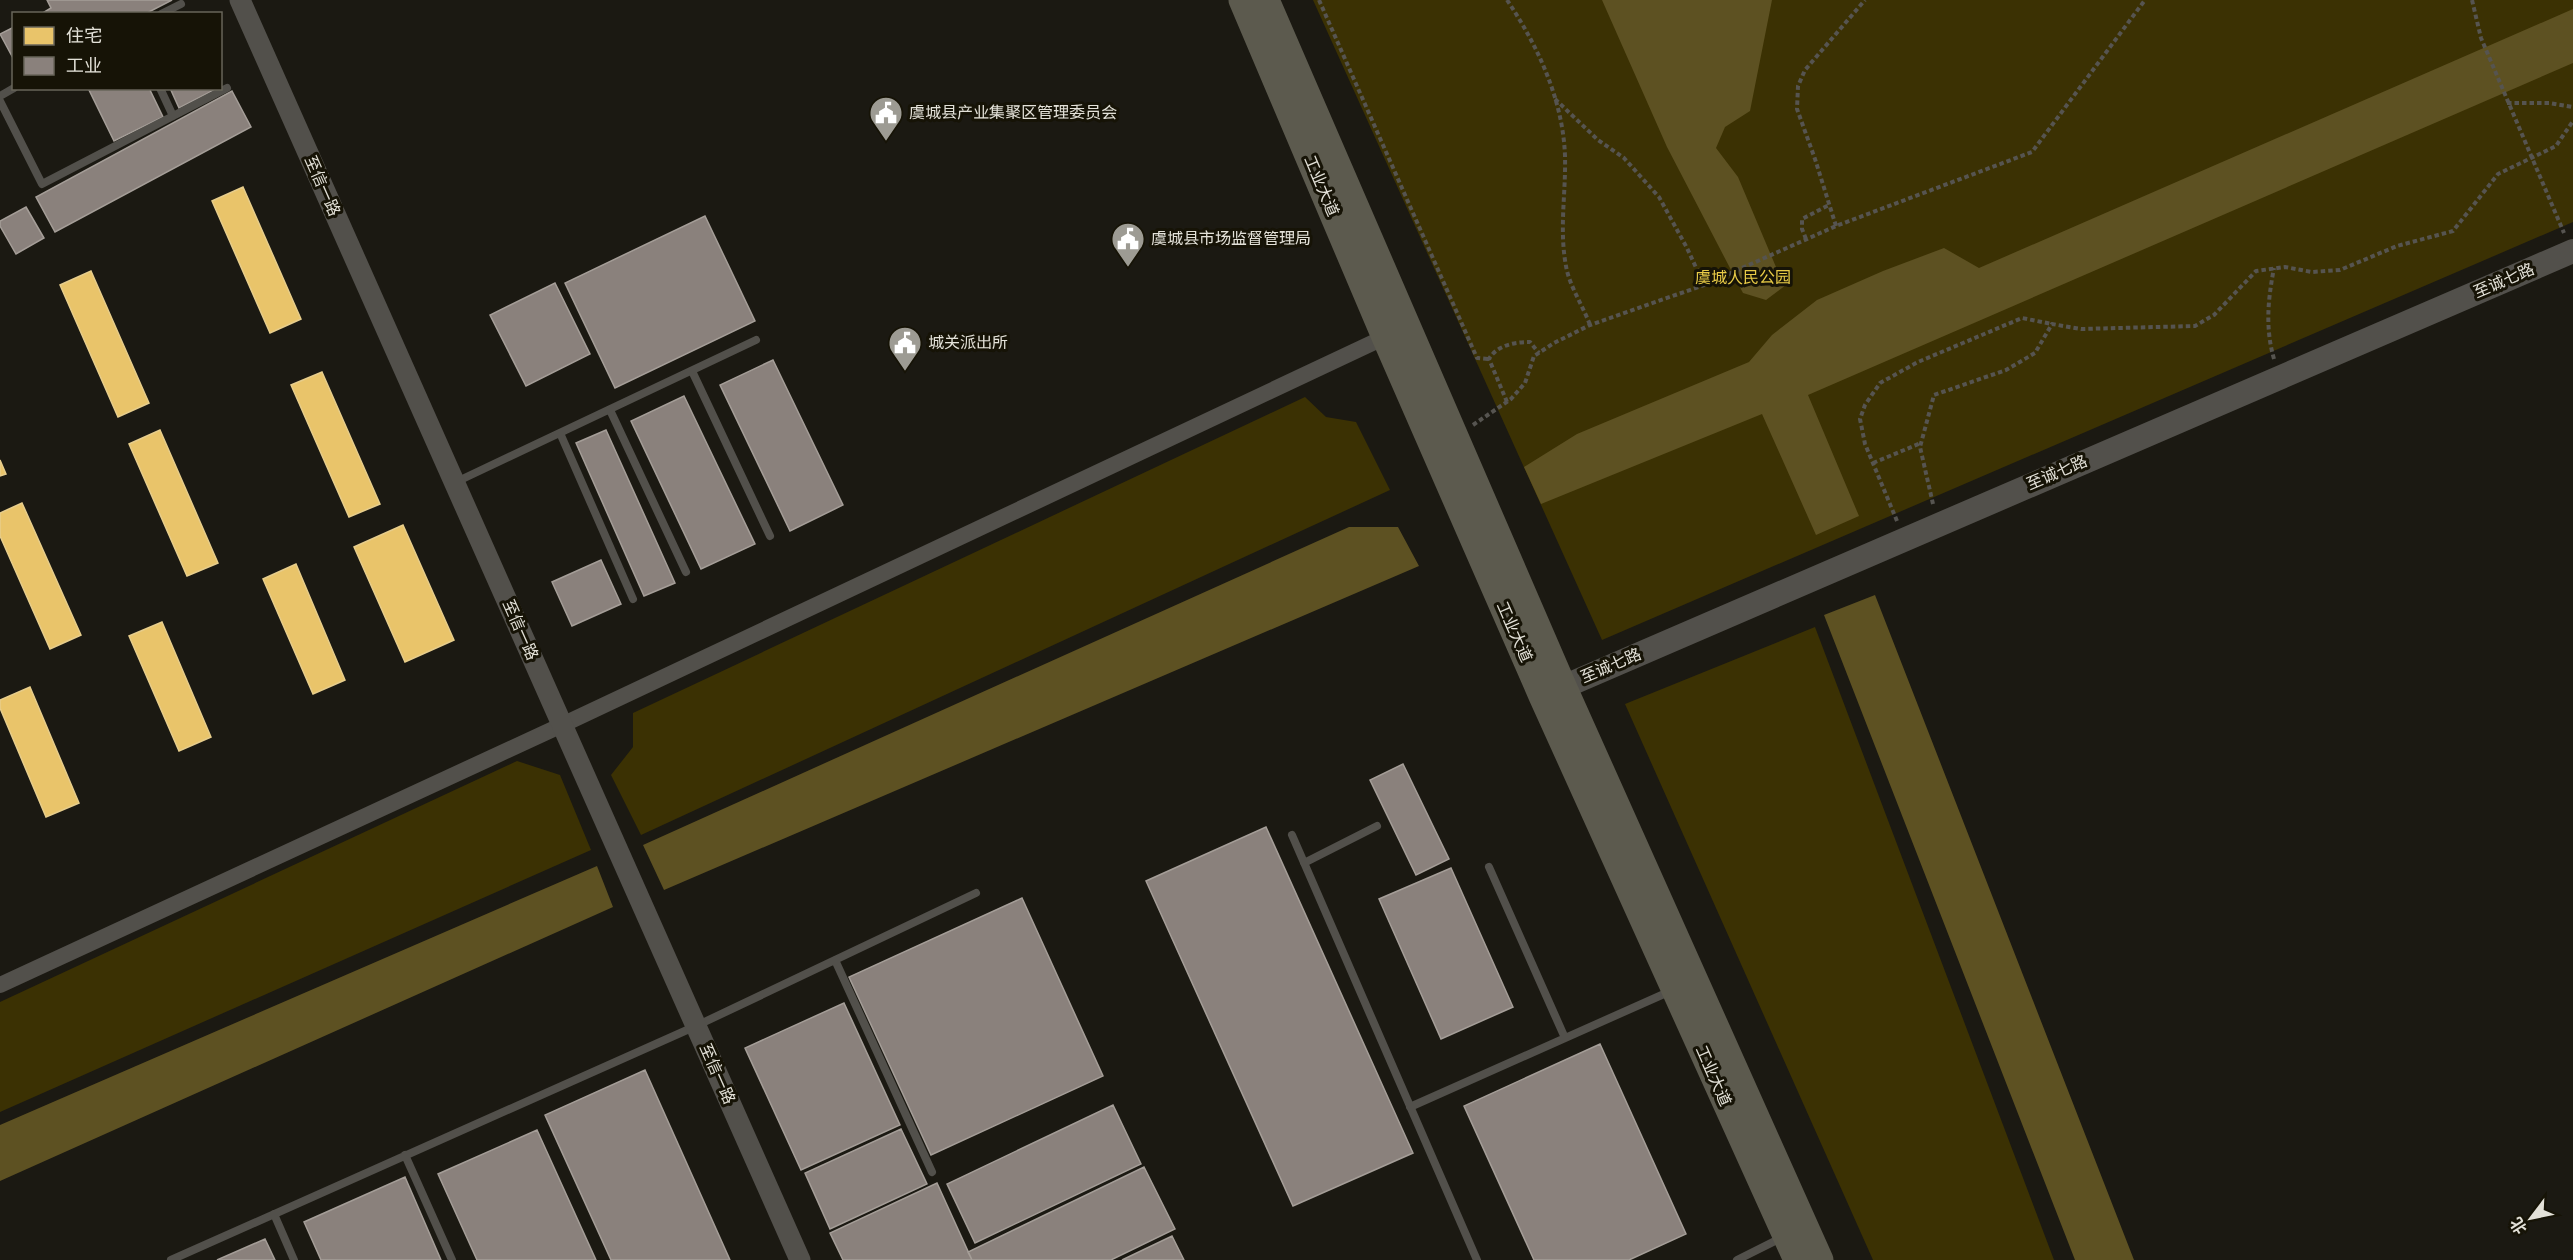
<svg xmlns="http://www.w3.org/2000/svg" width="2573" height="1260" viewBox="0 0 2573 1260" font-family="'Source Sans 3','Noto Sans SC',sans-serif">
<rect width="100%" height="100%" fill="#1b1912"/>
<path fill="#3b3103" d="M 1313,0 L 2573,0 L 2573,222 L 1602,640 Z
M 1305,397 L 1326,417 L 1356,422 L 1390,490 L 641,835 L 611,775 L 633,747 L 633,713 Z
M 1815,627 L 2054,1260 L 1873,1260 L 1625,704 Z
M 517,761 L 560,775 L 591,850 L 0,1112 L 0,1002 Z"/>
<path fill="#5d5122" d="M 1602,0 L 1772,0 L 1750,111 L 1725,127 L 1716,148 L 1738,177 L 1776,267 L 1786,285 L 1766,300 L 1743,293 L 1667,147 Z
M 2573,9 L 2573,63 L 1808,395 L 1859,516 L 1816,535 L 1762,414 L 1541,504 L 1524,467 L 1577,434 L 1749,362 L 1772,335 L 1817,300 L 1883,271 L 1944,248 L 1979,268 Z
M 1349,527 L 1398,527 L 1419,566 L 664,890 L 643,845 Z
M 1875,595 L 2134,1260 L 2075,1260 L 1824,615 Z
M 597,866 L 613,907 L 0,1181 L 0,1125 Z"/>
<path fill="#e9c46a" stroke="#e7cd8b" stroke-width="1.5" d="M 243,187 L 301,319 L 270,333 L 212,201 Z
M 91,271 L 149,403 L 118,417 L 60,285 Z
M 322,372 L 380,504 L 349,517 L 291,385 Z
M 160,430 L 218,563 L 187,576 L 129,444 Z
M 0,460 L 6,474 L 0,476 Z
M 22,503 L 81,635 L 50,649 L 0,536 L 0,513 Z
M 403,525 L 454,640 L 405,662 L 354,547 Z
M 296,564 L 345,680 L 313,694 L 263,579 Z
M 162,622 L 211,737 L 179,751 L 129,636 Z
M 30,687 L 79,803 L 46,817 L 0,708 L 0,700 Z"/>
<path fill="#8a817c" stroke="#a59e98" stroke-width="1.5" d="M 47,0 L 172,0 L 145,14 L 41,14 L 51,8 Z
M 14,27 L 14,60 L 0,34 Z
M 88,88 L 149,88 L 163,117 L 114,141 Z
M 170,88 L 218,88 L 179,108 Z
M 232,91 L 251,127 L 55,232 L 36,197 Z
M 26,207 L 44,238 L 16,254 L 0,226 L 0,221 Z
M 705,216 L 755,321 L 615,388 L 565,283 Z
M 555,283 L 590,354 L 526,386 L 490,315 Z
M 773,360 L 843,505 L 790,531 L 720,385 Z
M 684,396 L 755,544 L 701,569 L 631,421 Z
M 606,430 L 675,583 L 644,596 L 576,443 Z
M 601,560 L 621,604 L 572,626 L 552,582 Z
M 1403,764 L 1449,859 L 1416,875 L 1370,780 Z
M 1266,827 L 1413,1153 L 1293,1206 L 1146,881 Z
M 1451,868 L 1513,1007 L 1441,1039 L 1379,899 Z
M 1022,898 L 1103,1076 L 931,1155 L 849,977 Z
M 844,1003 L 900,1125 L 801,1170 L 745,1048 Z
M 1600,1044 L 1686,1234 L 1629,1260 L 1534,1260 L 1464,1106 Z
M 645,1070 L 730,1260 L 611,1260 L 545,1115 Z
M 1113,1105 L 1141,1164 L 975,1243 L 947,1184 Z
M 901,1129 L 927,1184 L 830,1229 L 805,1173 Z
M 537,1130 L 596,1260 L 477,1260 L 438,1174 Z
M 1144,1167 L 1175,1229 L 1111,1260 L 972,1260 L 968,1252 Z
M 405,1177 L 441,1260 L 321,1260 L 304,1222 Z
M 937,1183 L 972,1260 L 843,1260 L 830,1233 Z
M 1172,1236 L 1184,1260 L 1122,1260 Z
M 265,1239 L 275,1260 L 217,1260 Z"/>
<g fill="none" stroke-linecap="round" stroke-linejoin="round">
<path stroke="#565450" stroke-width="4" stroke-dasharray="4.5 3" stroke-linecap="butt" d="M 1319,0 L 1477,358 L 1489,359
M 1507,0 C 1538,46 1563,100 1565,156 C 1566,193 1559,229 1566,266 C 1569,285 1583,306 1590,325
M 2472,0 L 2481,38 L 2564,233
M 1555,99 L 1598,140 L 1624,158 L 1659,197 L 1687,248 L 1704,285
M 2507,103 L 2549,103 L 2573,107
M 1836,226 L 1815,159 L 1797,109 L 1798,86 L 1805,70 L 1865,0
M 1806,239 L 1802,229 L 1802,219 L 1829,205
M 2274,359 C 2265,328 2268,299 2274,268
M 1507,402 L 1489,359 C 1497,345 1515,342 1530,342 L 1539,353
M 1473,425 L 1511,399 L 1525,383 L 1534,356 L 1554,343 L 1590,325 L 1704,285 L 1836,226 L 2032,152 L 2145,0
M 1873,463 L 1921,443
M 1933,504 L 1920,447 L 1934,395 L 2006,370 L 2035,353 L 2052,324 L 2081,329 L 2195,326 L 2214,315 L 2256,271 L 2285,267 L 2312,272 L 2340,270 L 2397,246 L 2453,231 L 2498,174 L 2556,146 L 2573,121
M 1897,521 L 1865,444 L 1860,419 L 1865,405 L 1880,383 L 1918,362 L 2022,318 L 2052,324"/>
<path stroke="#52504b" stroke-width="8" d="M 161,14 L 181,4
M 160,88 L 173,116
M 0,96 L 14,88
M 0,101 L 42,184 L 227,88
M 692,371 L 770,536
M 610,410 L 686,572
M 560,433 L 633,599
M 456,482 L 756,340
M 1292,835 L 1477,1260
M 1304,863 L 1377,826
M 1489,867 L 1565,1038
M 835,960 L 932,1172
M 1410,1107 L 1673,990
M 405,1155 L 452,1260
M 274,1214 L 294,1260
M 171,1260 L 696,1026 L 976,893
M 1737,1260 L 1783,1237"/>
<path stroke="#52504b" stroke-width="16" d="M 0,985 L 562,725 L 1385,337"/>
<path stroke="#52504b" stroke-width="21" d="M 240,0 L 800,1260"/>
<path stroke="#52504b" stroke-width="24" d="M 1547,694 L 2573,251"/>
<path stroke="#5c5a4e" stroke-width="27" d="M 1242,0 L 1385,337 L 1542,696 L 1797,1260
M 1266,0 L 1563,686 L 1820,1260"/>
</g>
<defs>
<g id="civic-pin" transform="scale(1.725)"><path d="M0 17L-7.5 6A9.5 9.5 0 1 1 7.5 6Z" fill="#9d9b93" stroke="#161306"/><path d="M-.6-6.5H3V-4.5H.6V-3L4-1V1h2V6H-6V1h2V-1L-.6-3ZM-1.2 2.5V6h2.4V2.5Z" fill="#fff"/></g>
</defs>
<g fill-rule="evenodd">
<use href="#civic-pin" x="886" y="113"/>
<use href="#civic-pin" x="1128" y="239"/>
<use href="#civic-pin" x="905" y="343"/>
</g>
<g text-anchor="middle" dominant-baseline="central" stroke-width="6" stroke-linejoin="round" paint-order="stroke">
<g font-size="16" fill="#e3e1d8" stroke="#161306" text-anchor="start">
<text x="909" y="113">虞城县产业集聚区管理委员会</text>
<text x="1151" y="239">虞城县市场监督管理局</text>
<text x="928" y="343">城关派出所</text>
</g>
<g font-size="16" fill="#e3e1d8" stroke="#161306">
<text transform="translate(322 186) rotate(66)">至信一路</text>
<text transform="translate(1321 186) rotate(67)">工业大道</text>
<text transform="translate(2504 281) rotate(-23)">至诚七路</text>
<text transform="translate(2057 473) rotate(-23)">至诚七路</text>
<text transform="translate(520 630) rotate(66)">至信一路</text>
<text transform="translate(1514 632) rotate(66)">工业大道</text>
<text transform="translate(1611 666) rotate(-23)">至诚七路</text>
<text transform="translate(717 1074) rotate(66)">至信一路</text>
<text transform="translate(1713 1076) rotate(66)">工业大道</text>
</g>
<g font-size="16" fill="#e8cb47" stroke="#161306">
<text x="1743" y="278">虞城人民公园</text>
</g>
</g>
<rect x="12" y="12" width="210" height="78" fill="#161306" stroke="#68655a" stroke-width="1.5"/>
<rect x="24" y="27" width="30" height="18" fill="#e9c46a" stroke="#68655a" stroke-width="1.5"/>
<text x="66" y="42" font-size="18" fill="#e3e1d8">住宅</text>
<rect x="24" y="57" width="30" height="18" fill="#8a817c" stroke="#68655a" stroke-width="1.5"/>
<text x="66" y="72" font-size="18" fill="#e3e1d8">工业</text>
<g transform="translate(2531 1218) rotate(238)" stroke="#161306" stroke-width="4.5" paint-order="stroke">
<path d="M0-4.5L10 22L0 15L-10 22Z" fill="#e3e1d8"/>
<text y="-9" font-size="16" font-weight="bold" text-anchor="middle" fill="#e3e1d8">北</text>
</g>
</svg>
